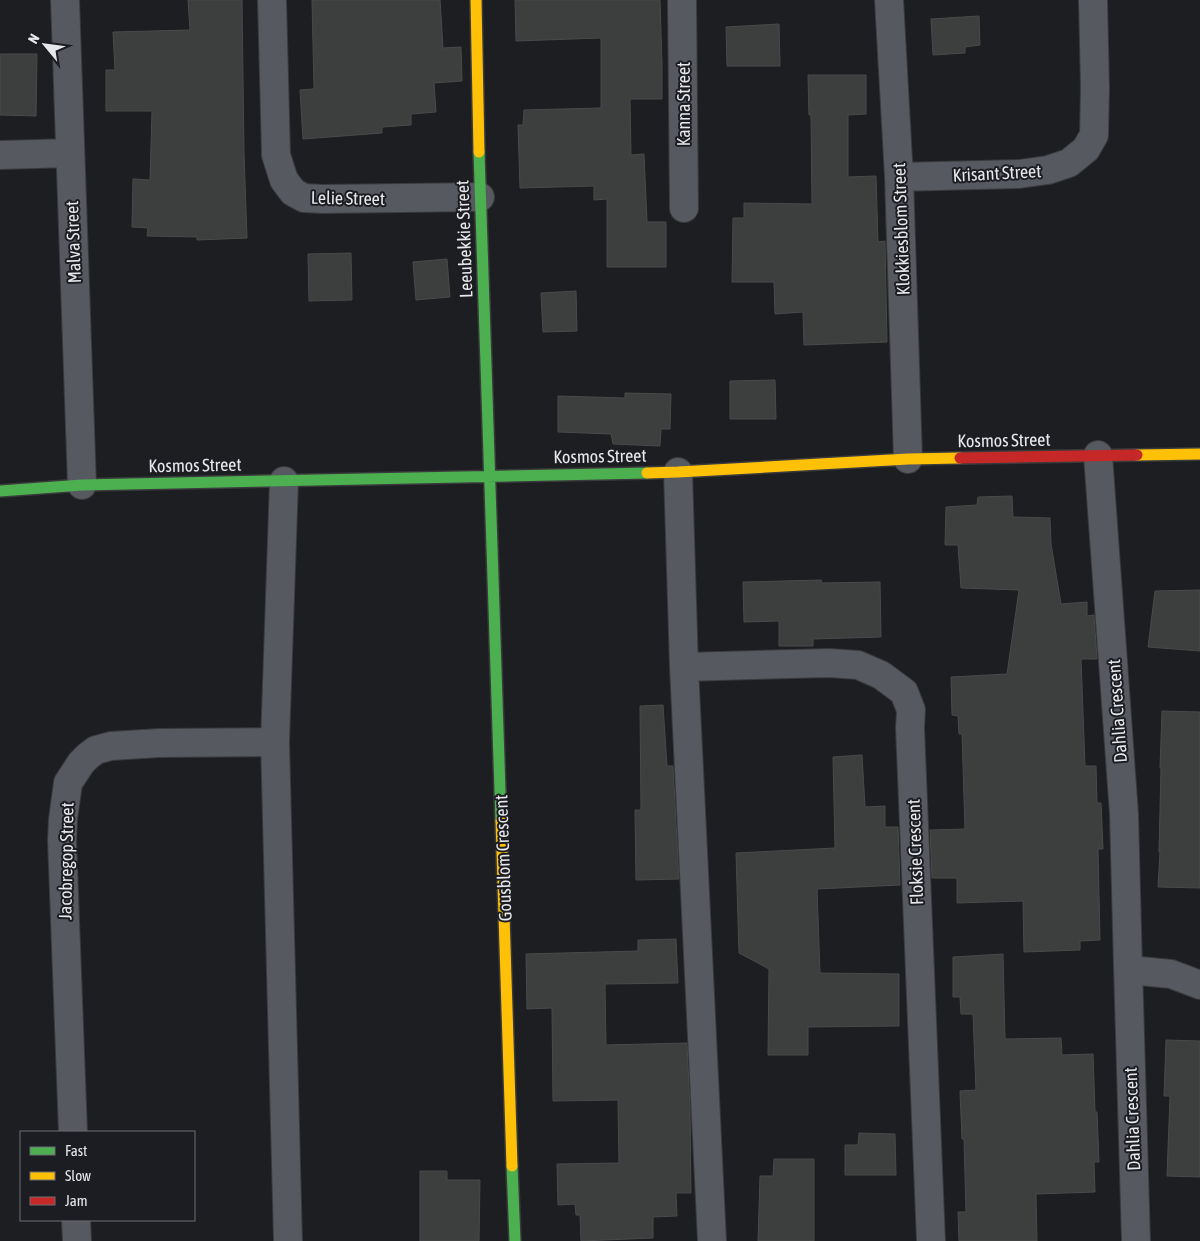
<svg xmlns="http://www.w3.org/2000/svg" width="1200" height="1241" viewBox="0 0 1200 1241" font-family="'Asap Condensed',sans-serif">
<rect width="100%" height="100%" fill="#1d1e21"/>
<path fill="#3d3e3e" stroke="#494a4a" d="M 188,0 L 242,0 L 244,154 L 247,238 L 197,240 L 197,237 L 147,236 L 148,228 L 132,227 L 133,179 L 150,180 L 152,111 L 106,111 L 106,70 L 115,70 L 113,32 L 190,30 Z
M 312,0 L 440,0 L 443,48 L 461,47 L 462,81 L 434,83 L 436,112 L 411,114 L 411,125 L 382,127 L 382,133 L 303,139 L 300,90 L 314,89 Z
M 515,0 L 660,0 L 662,64 L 662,99 L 630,99 L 631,155 L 644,154 L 647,222 L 666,222 L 666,267 L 607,267 L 607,199 L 594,200 L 594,186 L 520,188 L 518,125 L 523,125 L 524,110 L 601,108 L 601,38 L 516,41 Z
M 979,16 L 980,45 L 965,47 L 965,53 L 933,55 L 931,19 Z
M 779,24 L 780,66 L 727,66 L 726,27 Z
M 0,54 L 37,54 L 36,116 L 0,115 Z
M 808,75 L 866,75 L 866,114 L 848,115 L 848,177 L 876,176 L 878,242 L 885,241 L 887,342 L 804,345 L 803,312 L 775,314 L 774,282 L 732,282 L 733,218 L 744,218 L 744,203 L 812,204 L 811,115 L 809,115 Z
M 351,253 L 352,300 L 309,301 L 308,254 Z
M 447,259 L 450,297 L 416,300 L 413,262 Z
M 576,291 L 577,331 L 543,332 L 541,293 Z
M 775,380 L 776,419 L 730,419 L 730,381 Z
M 625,393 L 671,394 L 670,429 L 661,429 L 660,446 L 613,444 L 611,434 L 558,432 L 558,396 L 625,398 Z
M 1012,496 L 1013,517 L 1050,518 L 1051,544 L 1061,604 L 1087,602 L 1087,616 L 1094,615 L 1097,659 L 1081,659 L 1085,766 L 1096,766 L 1097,803 L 1101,803 L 1103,849 L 1098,849 L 1100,940 L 1080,941 L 1080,950 L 1024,952 L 1023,901 L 957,903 L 957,878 L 932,878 L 930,830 L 965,829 L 962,734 L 959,734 L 958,716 L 952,715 L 951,677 L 1007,674 L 1019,590 L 961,588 L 958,545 L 945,545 L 946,507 L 977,505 L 978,497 Z
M 821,580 L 822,583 L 880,582 L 881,637 L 813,639 L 813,646 L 779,646 L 779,621 L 744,622 L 743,582 Z
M 1200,590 L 1200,651 L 1148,647 L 1155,591 Z
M 663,705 L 667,766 L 673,766 L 679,879 L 636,880 L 635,810 L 641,810 L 640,706 Z
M 1162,711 L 1200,712 L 1200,888 L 1158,887 L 1160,852 L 1159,852 L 1161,768 L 1160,768 Z
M 862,755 L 865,807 L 885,806 L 885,827 L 898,827 L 900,885 L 817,889 L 820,973 L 899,974 L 899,1026 L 808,1027 L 808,1055 L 768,1055 L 769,969 L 739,953 L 736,853 L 835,848 L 833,757 Z
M 676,939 L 678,983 L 605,984 L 606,1045 L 687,1043 L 690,1108 L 691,1193 L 676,1193 L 677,1216 L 653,1217 L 653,1238 L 581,1241 L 580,1215 L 576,1215 L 575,1204 L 558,1205 L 557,1164 L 619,1163 L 618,1100 L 553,1101 L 552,1008 L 527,1009 L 526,954 L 638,951 L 638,940 Z
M 1003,954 L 1005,1039 L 1061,1038 L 1062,1055 L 1093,1054 L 1095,1112 L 1097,1112 L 1099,1162 L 1094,1162 L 1095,1192 L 1036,1194 L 1037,1241 L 959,1241 L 958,1212 L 966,1212 L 964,1139 L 962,1139 L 960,1091 L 976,1090 L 973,1014 L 961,1014 L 960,997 L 953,997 L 953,957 Z
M 1166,1040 L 1200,1041 L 1200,1177 L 1167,1176 L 1170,1096 L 1164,1096 Z
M 859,1133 L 895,1134 L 896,1175 L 845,1175 L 845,1145 L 858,1145 Z
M 774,1159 L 814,1159 L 814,1241 L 758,1241 L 760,1176 L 773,1176 Z
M 420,1171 L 447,1171 L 447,1180 L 480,1180 L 479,1241 L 420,1241 Z"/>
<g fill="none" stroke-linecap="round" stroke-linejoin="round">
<g stroke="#3a3a3c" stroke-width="30">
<path id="street" d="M 65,0 L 82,485
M 272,0 L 276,155 L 284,180 L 293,192 L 304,198 L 323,199 L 480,197
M 682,0 L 684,208
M 889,0 L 899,177 L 908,459
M 0,155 L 70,153
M 899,177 L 1019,174 L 1048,170 L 1069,163 L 1086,149 L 1094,135 L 1095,88 L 1093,0
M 1098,455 L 1124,814 L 1128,967 L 1140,971 L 1171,974 L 1200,985
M 678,472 L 684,667 L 712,1241
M 284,481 L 275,742 L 288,1241
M 684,667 L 829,663 L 858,665 L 881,675 L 904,692 L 911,710 L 910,728 L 931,1241
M 1128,967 L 1136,1241
M 73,1132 L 62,840 L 63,819 L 68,783 L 81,763 L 88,756 L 96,750 L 111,746 L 159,743 L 275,742
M 76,1220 L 77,1241"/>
</g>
<g stroke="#3a3a3c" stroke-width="14">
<path id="fast" d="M 479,152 L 501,821
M 0,491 L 82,485 L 647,473
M 512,1166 L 515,1241"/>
</g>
<g stroke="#3a3a3c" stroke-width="14">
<path id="slow" d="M 476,0 L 479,152
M 1137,455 L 1200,454
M 647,473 L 678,472 L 908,459 L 960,458
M 501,821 L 512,1166"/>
</g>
<g stroke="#3a3a3c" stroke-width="14">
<path id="jam" d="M 960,458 L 1137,455"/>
</g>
<use href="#street" stroke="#575961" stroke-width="28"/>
<use href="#fast" stroke="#4caf50" stroke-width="11"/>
<use href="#slow" stroke="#ffc107" stroke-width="11"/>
<use href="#jam" stroke="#c62828" stroke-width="11"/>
</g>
<g text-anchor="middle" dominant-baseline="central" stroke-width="4" stroke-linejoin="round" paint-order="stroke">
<g font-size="18" fill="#e7e8eb" stroke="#1c1d22">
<text transform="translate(683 104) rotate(-90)">Kanna Street</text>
<text transform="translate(997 173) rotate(-3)">Krisant Street</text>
<text transform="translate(348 198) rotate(1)">Lelie Street</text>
<text transform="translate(901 229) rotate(-92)">Klokkiesblom Street</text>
<text transform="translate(464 239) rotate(-92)">Leeubekkie Street</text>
<text transform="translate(73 242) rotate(-92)">Malva Street</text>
<text transform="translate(1004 440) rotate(-1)">Kosmos Street</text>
<text transform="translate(600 456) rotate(-1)">Kosmos Street</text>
<text transform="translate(195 465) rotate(-1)">Kosmos Street</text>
<text transform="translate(1117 711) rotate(-94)">Dahlia Crescent</text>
<text transform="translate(915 852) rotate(-92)">Floksie Crescent</text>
<text transform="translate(503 858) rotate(-92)">Gousblom Crescent</text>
<text transform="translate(66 861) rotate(-89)">Jacobregop Street</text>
<text transform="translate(1132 1119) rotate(-92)">Dahlia Crescent</text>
</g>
</g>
<rect x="20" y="1131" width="175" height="90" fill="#1c1d22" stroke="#6d6e72"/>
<rect x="30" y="1147" width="25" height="8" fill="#4caf50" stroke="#6d6e72"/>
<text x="65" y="1156" font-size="15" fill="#e7e8eb">Fast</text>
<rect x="30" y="1172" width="25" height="8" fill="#ffc107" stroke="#6d6e72"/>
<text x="65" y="1181" font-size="15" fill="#e7e8eb">Slow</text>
<rect x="30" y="1197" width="25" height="8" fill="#c62828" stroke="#6d6e72"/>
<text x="65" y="1206" font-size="15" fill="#e7e8eb">Jam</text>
<g transform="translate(45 45) rotate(299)" stroke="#1c1d22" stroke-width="4" paint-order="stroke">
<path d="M0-4L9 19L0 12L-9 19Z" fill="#e7e8eb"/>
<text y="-8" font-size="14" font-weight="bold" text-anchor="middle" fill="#e7e8eb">N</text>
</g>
</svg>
